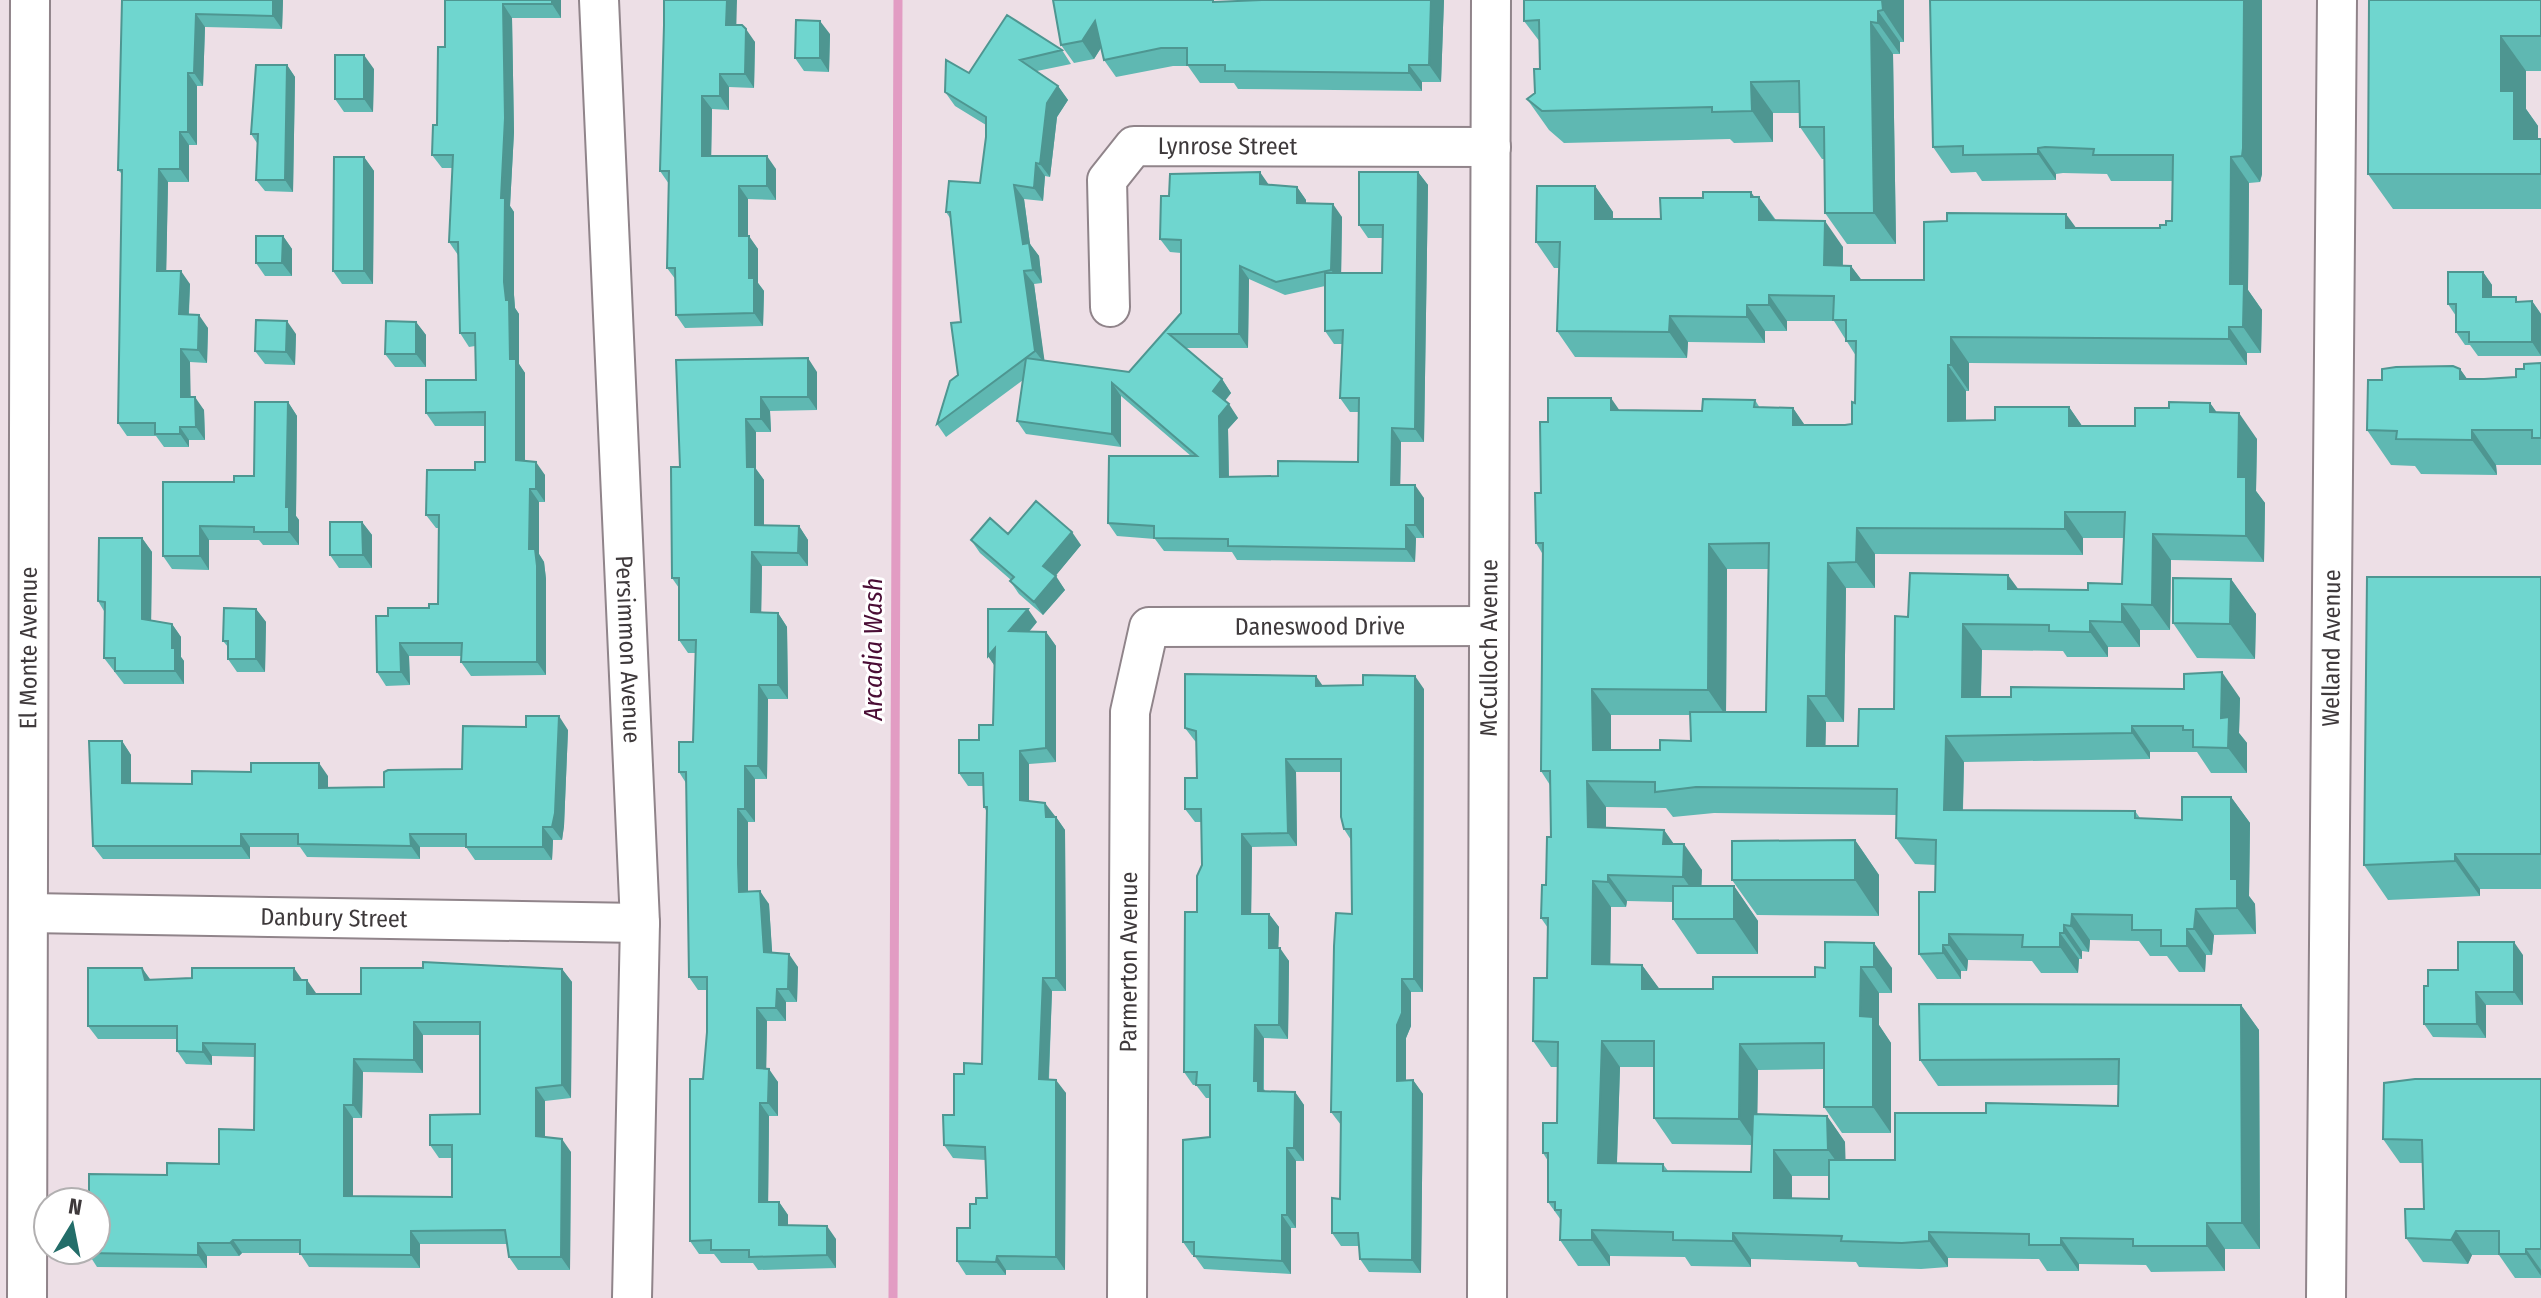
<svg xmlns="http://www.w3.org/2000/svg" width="2541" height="1298" viewBox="0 0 2541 1298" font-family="'Fira Sans Condensed',sans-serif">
<rect width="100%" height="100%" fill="#eddfe6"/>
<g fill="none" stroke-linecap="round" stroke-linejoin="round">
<path stroke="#e29cc3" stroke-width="9" d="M 893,1298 L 898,0"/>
<g stroke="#90848a" stroke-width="42">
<g id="minor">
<path id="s1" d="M 599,0 L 640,923 L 632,1298"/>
<path id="s2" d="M 1110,307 L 1107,180 L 1134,146 L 1491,147"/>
<path id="s3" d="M 28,913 L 640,923"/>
<path id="s4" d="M 27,1298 L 30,0"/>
<path id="s5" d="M 1127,1298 L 1130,712 L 1149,627 L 1489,626"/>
<path id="s6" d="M 1487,1298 L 1491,0"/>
<path id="s7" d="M 2326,1298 L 2337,0"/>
</g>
</g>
<use href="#minor" stroke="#fff" stroke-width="38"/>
</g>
<path fill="#5fb8b2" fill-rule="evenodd" d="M 122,0 L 283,0 L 282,29 L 205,27 L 203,86 L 197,86 L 197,145 L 189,145 L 189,182 L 168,182 L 166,271 L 190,284 L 189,314 L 208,328 L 207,363 L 190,362 L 190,397 L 204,410 L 205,440 L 189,440 L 189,447 L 164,447 L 156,436 L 127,436 L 118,423 L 122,174 L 118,170 Z
M 444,0 L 561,0 L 561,18 L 512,18 L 514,132 L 510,206 L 514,212 L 514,295 L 515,308 L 519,314 L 519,364 L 525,373 L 525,461 L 545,475 L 545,502 L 539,502 L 539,554 L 544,562 L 546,579 L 546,675 L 471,676 L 461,662 L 461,656 L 409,656 L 410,685 L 386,686 L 377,672 L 388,616 L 429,608 L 438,604 L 439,528 L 436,528 L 426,515 L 475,470 L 485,462 L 485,426 L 435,426 L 426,413 L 476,380 L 475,346 L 469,347 L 460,333 L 458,255 L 449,242 L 453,168 L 442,168 L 432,155 L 437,125 L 445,47 Z
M 1262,0 L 1444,0 L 1441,82 L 1422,82 L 1422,91 L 1238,89 L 1234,83 L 1200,83 L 1188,66 L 1173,66 L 1116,77 L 1104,60 L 1101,48 L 1094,59 L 1074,63 L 1061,45 L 1226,2 Z
M 1524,0 L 1904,0 L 1904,42 L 1900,42 L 1900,54 L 1893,54 L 1896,244 L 1847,244 L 1825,213 L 1824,159 L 1822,159 L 1800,127 L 1800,113 L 1773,113 L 1773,142 L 1734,143 L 1730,139 L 1564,143 L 1549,130 L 1527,99 L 1535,93 L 1540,69 L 1540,42 L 1524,21 Z
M 2262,0 L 2262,174 L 2260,182 L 2249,183 L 2248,290 L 2262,310 L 2261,353 L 2247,353 L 2247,365 L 1969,363 L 1969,391 L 1966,391 L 1966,421 L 1995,420 L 2069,407 L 2082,426 L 2135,426 L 2169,408 L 2210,403 L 2217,413 L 2257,439 L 2256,491 L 2265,503 L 2264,562 L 2171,560 L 2170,630 L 2140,630 L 2140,647 L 2108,647 L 2108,657 L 2067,657 L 2063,651 L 1982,650 L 1981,697 L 2240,698 L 2239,733 L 2247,743 L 2247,773 L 2211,773 L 2197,752 L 2150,752 L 2150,759 L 1964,762 L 1963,810 L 2135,811 L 2140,818 L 2182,820 L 2231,797 L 2250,823 L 2249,896 L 2255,904 L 2256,934 L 2214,935 L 2212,955 L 2206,955 L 2205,972 L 2179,972 L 2167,956 L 2150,956 L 2139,941 L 2090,940 L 2089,952 L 2082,951 L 2082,959 L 2079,959 L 2078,973 L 2041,973 L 2032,961 L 1968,960 L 1967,971 L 1961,971 L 1961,979 L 1937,979 L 1919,954 L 1935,892 L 1936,865 L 1915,864 L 1896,838 L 1897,815 L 1714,813 L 1673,817 L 1666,808 L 1606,807 L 1606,828 L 1664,830 L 1674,844 L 1702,870 L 1701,886 L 1734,886 L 1758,921 L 1758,954 L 1697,954 L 1673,919 L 1673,902 L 1627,901 L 1626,907 L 1611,907 L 1610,965 L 1642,965 L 1659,989 L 1713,989 L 1815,977 L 1825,968 L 1825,942 L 1892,968 L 1892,993 L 1879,993 L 1879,1025 L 1891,1043 L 1891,1133 L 1842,1133 L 1824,1107 L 1824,1069 L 1758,1070 L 1757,1114 L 1827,1116 L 1845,1142 L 1845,1160 L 1895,1160 L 1986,1113 L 2118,1106 L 2118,1085 L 1938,1086 L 1920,1060 L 2241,1005 L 2259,1030 L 2260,1249 L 2225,1249 L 2225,1271 L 2151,1272 L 2146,1265 L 2079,1264 L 2079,1271 L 2047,1271 L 2039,1259 L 1948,1258 L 1948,1267 L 1921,1269 L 1859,1267 L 1856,1262 L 1751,1259 L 1751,1267 L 1691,1266 L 1685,1257 L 1610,1256 L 1610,1266 L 1578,1266 L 1560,1240 L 1561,1220 L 1548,1202 L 1548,1161 L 1543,1153 L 1557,1123 L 1558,1067 L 1551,1067 L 1533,1041 L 1547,978 L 1548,928 L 1541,918 L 1546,885 L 1551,837 L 1550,785 L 1541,771 L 1542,553 L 1536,543 L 1548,422 L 1620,411 L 1702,411 L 1755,400 L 1760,408 L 1793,408 L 1804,425 L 1845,425 L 1852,424 L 1855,403 L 1856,356 L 1834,321 L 1787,321 L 1787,331 L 1765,331 L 1765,343 L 1688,342 L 1687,358 L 1575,357 L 1557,331 L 1559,268 L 1554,268 L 1536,242 L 1595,186 L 1613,212 L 1613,219 L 1661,219 L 1703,198 L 1751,192 L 1754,197 L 1759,197 L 1776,220 L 1843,247 L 1843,265 L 1851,266 L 1861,280 L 1924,280 L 2076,228 L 2160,228 L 2172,221 L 2173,181 L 2111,181 L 2107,174 L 2063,173 L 2056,174 L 2056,180 L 1982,181 L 1976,172 L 1951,173 L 1933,147 ZM 2083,538 L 2124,538 L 2122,584 L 2088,590 L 2018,589 L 1908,617 L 1894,709 L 1858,746 L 1825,746 L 1826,722 L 1844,722 L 1846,588 L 1875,588 L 1875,554 L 2083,555 ZM 1727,569 L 1768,569 L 1766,712 L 1726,712 ZM 1611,715 L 1690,715 L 1691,741 L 1660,750 L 1611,750 ZM 1620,1067 L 1654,1067 L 1654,1118 L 1672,1144 L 1752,1145 L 1751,1172 L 1668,1171 L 1663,1164 L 1617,1163 ZM 1792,1176 L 1829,1176 L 1829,1199 L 1792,1198 Z
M 2369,0 L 2541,0 L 2541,71 L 2526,71 L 2526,109 L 2538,126 L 2538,139 L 2541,139 L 2541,209 L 2393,209 L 2368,174 Z
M 1007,15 L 1062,50 L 1071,64 L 1037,71 L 1058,86 L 1068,100 L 1057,117 L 1050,177 L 1045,176 L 1043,201 L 1024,199 L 1030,244 L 1039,256 L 1042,283 L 1034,284 L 1044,361 L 1129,372 L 1181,313 L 1181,253 L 1170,252 L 1160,239 L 1169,196 L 1269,185 L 1297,187 L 1306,200 L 1306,204 L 1342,217 L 1341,273 L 1382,273 L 1383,238 L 1368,238 L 1359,225 L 1418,172 L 1428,185 L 1424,442 L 1401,442 L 1400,485 L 1424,498 L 1424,538 L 1416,538 L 1415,562 L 1237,560 L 1232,552 L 1164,551 L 1155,539 L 1117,536 L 1108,523 L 1191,456 L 1121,396 L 1121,447 L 1026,434 L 1017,421 L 1023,380 L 946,437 L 937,424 L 958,375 L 961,322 L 950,218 L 946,212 L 980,183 L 986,137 L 986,125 L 955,106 L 945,92 L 969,73 ZM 1249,279 L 1285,295 L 1325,286 L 1325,331 L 1334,344 L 1342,344 L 1340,398 L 1350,412 L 1359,412 L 1358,462 L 1278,476 L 1229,477 L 1228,429 L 1238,418 L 1225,401 L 1231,393 L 1222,379 L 1185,348 L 1248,348 Z
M 664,25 L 736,25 L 755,42 L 754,88 L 729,87 L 729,110 L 712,109 L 711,156 L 776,169 L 776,200 L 748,199 L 748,236 L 758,249 L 758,283 L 764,291 L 763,326 L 685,328 L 676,315 L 676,280 L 667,268 L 669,184 L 660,171 Z
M 830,34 L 829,72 L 804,71 L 795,58 Z
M 287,65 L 295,77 L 293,192 L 265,191 L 256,180 L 257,143 L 251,134 Z
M 374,69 L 373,112 L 344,112 L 335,99 Z
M 364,157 L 374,171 L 373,284 L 342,284 L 333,271 Z
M 283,236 L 292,249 L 292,276 L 265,276 L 256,263 Z
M 2483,272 L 2492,285 L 2492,297 L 2519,302 L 2532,301 L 2541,314 L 2541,356 L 2478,356 L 2470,345 L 2465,345 L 2456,332 L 2456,316 L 2448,304 Z
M 416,322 L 426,335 L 426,367 L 395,367 L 385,354 Z
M 296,334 L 295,365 L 265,364 L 255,351 Z
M 676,360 L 817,372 L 817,410 L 770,411 L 771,432 L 756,432 L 756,469 L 764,480 L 764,525 L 799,526 L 808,540 L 808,566 L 762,566 L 761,613 L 778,613 L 787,627 L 788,699 L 768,699 L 767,779 L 755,779 L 755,822 L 748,822 L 748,892 L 769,904 L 772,953 L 798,967 L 797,1002 L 786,1002 L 786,1021 L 767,1021 L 766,1069 L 778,1082 L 778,1116 L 769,1116 L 768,1202 L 779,1202 L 788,1215 L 788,1225 L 836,1239 L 836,1268 L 758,1270 L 753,1263 L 721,1263 L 714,1254 L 699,1254 L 690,1241 L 707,1032 L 707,990 L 698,990 L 689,977 L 686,783 L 679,772 L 693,742 L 696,653 L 688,653 L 679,640 L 679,588 L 672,578 L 680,467 Z
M 2541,363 L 2541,465 L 2496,465 L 2497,475 L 2421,474 L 2415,466 L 2391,465 L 2367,430 L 2382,380 L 2460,369 L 2467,379 L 2516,377 L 2524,369 Z
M 288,402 L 297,416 L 296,516 L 299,520 L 299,545 L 263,545 L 259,540 L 209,540 L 209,570 L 172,569 L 163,556 L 234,482 L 254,476 Z
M 362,522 L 372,535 L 372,568 L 339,568 L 330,555 Z
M 1008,534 L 1081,545 L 1055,576 L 1065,590 L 1043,615 L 1019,594 L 1010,581 L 1011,580 L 980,553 L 971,540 Z
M 142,538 L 152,552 L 151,620 L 172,624 L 181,637 L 181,657 L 184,661 L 184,684 L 124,684 L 104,658 L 104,611 L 98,601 Z
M 2541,577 L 2541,889 L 2480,889 L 2480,896 L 2388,900 L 2364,865 Z
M 2231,579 L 2256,614 L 2255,659 L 2197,658 L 2173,623 Z
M 256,609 L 266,622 L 265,672 L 237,672 L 228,659 L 228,647 L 223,641 Z
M 1037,622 L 1029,632 L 1046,632 L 1056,646 L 1056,762 L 1029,764 L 1029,801 L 1056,817 L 1065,830 L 1066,991 L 1052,991 L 1049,1080 L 1066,1093 L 1065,1270 L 1006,1270 L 1006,1275 L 966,1275 L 957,1261 L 970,1228 L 976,1204 L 987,1198 L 985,1160 L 953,1158 L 944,1145 L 954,1115 L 964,1074 L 982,1064 L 987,812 L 984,807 L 983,786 L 968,786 L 959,773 L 979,740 L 993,725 L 994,665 L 988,656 Z
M 1323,685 L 1424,689 L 1423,992 L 1411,992 L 1411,1026 L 1406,1038 L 1406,1080 L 1413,1080 L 1423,1094 L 1421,1273 L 1369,1272 L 1360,1259 L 1359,1246 L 1341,1246 L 1332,1233 L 1340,1199 L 1341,1125 L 1331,1112 L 1352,914 L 1351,840 L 1344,829 L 1341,772 L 1296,772 L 1297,846 L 1252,847 L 1251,914 L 1269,914 L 1279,927 L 1278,948 L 1289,961 L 1288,1039 L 1264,1038 L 1264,1089 L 1265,1091 L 1295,1092 L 1304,1105 L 1304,1161 L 1296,1161 L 1296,1228 L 1291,1228 L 1291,1274 L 1204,1269 L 1194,1255 L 1192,1255 L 1183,1242 L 1210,1137 L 1210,1098 L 1206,1098 L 1196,1085 L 1193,1085 L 1184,1072 L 1202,865 L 1202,822 L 1195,822 L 1185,809 L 1197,778 L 1197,742 L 1195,741 L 1185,728 Z
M 568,730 L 564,826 L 562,840 L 553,840 L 552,860 L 475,860 L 466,847 L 420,847 L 420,859 L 307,857 L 300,847 L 250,847 L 250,859 L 103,859 L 93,846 L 122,741 L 131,755 L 131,783 L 192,784 L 328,776 L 328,788 L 384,787 L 462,769 Z
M 1855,840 L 1879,875 L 1879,916 L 1757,915 L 1732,880 Z
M 2523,955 L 2523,1005 L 2486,1005 L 2486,1038 L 2433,1037 L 2424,1024 L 2428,986 L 2458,970 Z
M 142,968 L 150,979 L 302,980 L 316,994 L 361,994 L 562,969 L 572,982 L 571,1098 L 545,1101 L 545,1137 L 571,1152 L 570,1270 L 518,1270 L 509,1257 L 507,1244 L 420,1244 L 420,1268 L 309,1267 L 300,1253 L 242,1253 L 239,1256 L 207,1256 L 207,1268 L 97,1267 L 88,1253 L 167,1175 L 219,1164 L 254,1130 L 255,1057 L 212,1056 L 212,1065 L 186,1064 L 177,1051 L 177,1039 L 98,1039 L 88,1026 ZM 423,1035 L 480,1035 L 480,1114 L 430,1145 L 439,1158 L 452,1158 L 452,1197 L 353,1196 L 353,1118 L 362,1118 L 363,1072 L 423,1073 Z
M 2541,1079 L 2541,1278 L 2515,1278 L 2499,1255 L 2472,1255 L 2468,1264 L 2423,1262 L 2406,1238 L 2424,1209 L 2423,1163 L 2400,1163 L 2383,1139 Z"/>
<path fill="#4e9691" d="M 273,0 L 283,0 L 282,29 L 273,16 Z
M 552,0 L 561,0 L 561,18 L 552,4 Z
M 727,0 L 737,0 L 736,38 L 726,25 Z
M 1431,0 L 1444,0 L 1441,82 L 1429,65 Z
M 1882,0 L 1904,0 L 1904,42 L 1883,10 Z
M 2244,0 L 2262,0 L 2262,174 L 2260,182 L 2242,156 Z
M 503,4 L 512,18 L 514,132 L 510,206 L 514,212 L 514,295 L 515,308 L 519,314 L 519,364 L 525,373 L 525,473 L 516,460 L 504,282 L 501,198 Z
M 1878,11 L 1900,42 L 1900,54 L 1878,23 Z
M 196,14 L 205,27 L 203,86 L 194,73 Z
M 820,21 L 830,34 L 829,72 L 820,58 Z
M 1095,21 L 1107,38 L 1094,59 L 1082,41 Z
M 1871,22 L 1893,54 L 1896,244 L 1874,213 Z
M 746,29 L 755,42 L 754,88 L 745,74 Z
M 2501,36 L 2526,71 L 2526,109 L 2538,126 L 2538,174 L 2514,139 L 2501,91 Z
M 364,55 L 374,69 L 373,112 L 364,99 Z
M 287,65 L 295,77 L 293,192 L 285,180 Z
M 1409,65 L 1422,82 L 1422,91 L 1409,73 Z
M 188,73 L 197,86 L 197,145 L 188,132 Z
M 720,74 L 729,87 L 729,110 L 720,96 Z
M 1751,82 L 1773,113 L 1773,142 L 1752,111 Z
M 1058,86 L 1068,100 L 1057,117 L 1050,177 L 1040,164 L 1047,103 Z
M 702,96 L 712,109 L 711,169 L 702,156 Z
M 180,132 L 189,145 L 189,182 L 180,169 Z
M 2038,148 L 2056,174 L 2056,180 L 2038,154 Z
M 767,156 L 776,169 L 776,200 L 767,186 Z
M 364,157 L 374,171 L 373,284 L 364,271 Z
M 2231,157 L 2249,183 L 2248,290 L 2262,310 L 2261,353 L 2243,327 L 2230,284 Z
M 1036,163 L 1045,176 L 1043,201 L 1034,188 Z
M 159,169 L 168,182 L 166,284 L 157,271 Z
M 1260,172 L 1269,185 L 1260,184 Z
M 1418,172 L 1428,185 L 1424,442 L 1415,429 Z
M 1014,185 L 1024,199 L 1030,244 L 1039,256 L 1042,283 L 1033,270 L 1023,244 Z
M 739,186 L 748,199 L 748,250 L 739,236 Z
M 1595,186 L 1613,212 L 1613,245 L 1595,219 Z
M 1297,187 L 1306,200 L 1306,217 L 1297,203 Z
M 1751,192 L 1759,204 L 1759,197 L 1777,223 L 1759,220 L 1751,197 Z
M 1333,204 L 1342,217 L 1341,283 L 1331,270 Z
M 2066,214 L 2085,240 L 2066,228 Z
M 1825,221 L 1843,247 L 1842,291 L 1824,265 Z
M 283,236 L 292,249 L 292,276 L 282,263 Z
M 749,236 L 758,249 L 758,283 L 764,291 L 763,326 L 754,313 L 749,278 Z
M 1240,266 L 1249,279 L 1248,348 L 1239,334 Z
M 1851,266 L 1870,291 L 1851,280 Z
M 181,271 L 190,284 L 188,327 L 179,314 Z
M 1024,271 L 1034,284 L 1045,364 L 1035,351 Z
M 2483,272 L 2492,285 L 2492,310 L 2483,297 Z
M 1769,295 L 1787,321 L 1787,331 L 1769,305 Z
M 2532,301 L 2541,314 L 2541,356 L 2532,342 Z
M 1747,305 L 1765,331 L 1765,343 L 1747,317 Z
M 199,315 L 208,328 L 207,363 L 198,350 Z
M 1670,316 L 1688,342 L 1687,358 L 1669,332 Z
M 287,321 L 296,334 L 295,365 L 286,352 Z
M 416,322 L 426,335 L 426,367 L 416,354 Z
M 2229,327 L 2247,353 L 2247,365 L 2229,339 Z
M 1951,337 L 1969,363 L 1969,391 L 1951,365 Z
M 181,349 L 190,362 L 191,410 L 181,397 Z
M 808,358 L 817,372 L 817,410 L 808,397 Z
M 1948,365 L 1966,391 L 1966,447 L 1948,421 Z
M 2460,369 L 2485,404 L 2460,379 Z
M 1222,379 L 1231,393 L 1222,404 L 1213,391 Z
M 1112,383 L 1121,396 L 1121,447 L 1112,434 Z
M 195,397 L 204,410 L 205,440 L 196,427 Z
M 761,397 L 770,411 L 771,432 L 761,419 Z
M 1611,398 L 1629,424 L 1611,410 Z
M 288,402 L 297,416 L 296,516 L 299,520 L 299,545 L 289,532 L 286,507 Z
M 2210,403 L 2228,428 L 2210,412 Z
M 1229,404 L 1238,418 L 1228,429 L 1229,490 L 1220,477 L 1219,416 Z
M 2069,407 L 2087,433 L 2069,426 Z
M 1793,408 L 1811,434 L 1793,425 Z
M 2239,413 L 2257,439 L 2256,491 L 2265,503 L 2264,562 L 2246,536 L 2238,477 Z
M 746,419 L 756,432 L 756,469 L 764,480 L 764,538 L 755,525 L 747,467 Z
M 180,427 L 189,440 L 189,447 L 180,434 Z
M 1392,428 L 1401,442 L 1400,498 L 1391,485 Z
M 2472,430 L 2496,465 L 2497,475 L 2472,440 Z
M 536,462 L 545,475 L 545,502 L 536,489 Z
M 1415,485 L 1424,498 L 1424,538 L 1415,525 Z
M 530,489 L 539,502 L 539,554 L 544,562 L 546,579 L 546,675 L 537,662 L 529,549 Z
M 2065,512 L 2083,538 L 2083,555 L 2065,529 Z
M 362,522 L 372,535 L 372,568 L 363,555 Z
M 1406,525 L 1416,538 L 1415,562 L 1406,549 Z
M 200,526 L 209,540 L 209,570 L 200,556 Z
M 799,526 L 808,540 L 808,566 L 798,553 Z
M 1857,528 L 1875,554 L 1875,588 L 1856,562 Z
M 1072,532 L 1081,545 L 1053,579 L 1043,566 Z
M 2153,534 L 2171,560 L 2170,630 L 2152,605 Z
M 142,538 L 152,552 L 151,632 L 142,619 Z
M 1709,544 L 1727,569 L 1726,716 L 1708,690 Z
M 752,552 L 762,566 L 761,625 L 751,612 Z
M 1828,563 L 1846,588 L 1844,722 L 1826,696 Z
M 2008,575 L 2027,601 L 2008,589 Z
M 1056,576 L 1065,590 L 1043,615 L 1034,602 Z
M 2231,579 L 2256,614 L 2255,659 L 2230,624 Z
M 2122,604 L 2140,630 L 2140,647 L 2122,622 Z
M 256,609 L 266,622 L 265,672 L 256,659 Z
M 1028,609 L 1037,622 L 1018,644 L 1009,631 Z
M 778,613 L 787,627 L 788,699 L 778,685 Z
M 2090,621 L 2108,647 L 2108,657 L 2090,632 Z
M 172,624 L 181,637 L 181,657 L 184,661 L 184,684 L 175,671 L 172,648 Z
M 1963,624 L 1982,650 L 1980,723 L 1962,697 Z
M 1046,632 L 1056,646 L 1056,762 L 1046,748 Z
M 400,643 L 409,656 L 410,685 L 401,672 Z
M 995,648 L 997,669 L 988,656 Z
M 2222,672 L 2240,698 L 2239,733 L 2247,743 L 2247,773 L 2228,748 L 2221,718 Z
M 1316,676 L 1325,689 L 1316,686 Z
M 1415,676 L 1424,689 L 1423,992 L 1414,979 Z
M 759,685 L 768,699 L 767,779 L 758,766 Z
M 1592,689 L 1611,715 L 1611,776 L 1593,750 Z
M 1808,696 L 1826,722 L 1825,772 L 1807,746 Z
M 559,716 L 568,730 L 564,826 L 562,840 L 552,827 Z
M 2132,726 L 2150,752 L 2150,759 L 2132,733 Z
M 1946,736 L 1964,762 L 1962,836 L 1944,810 Z
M 122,741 L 131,755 L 131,796 L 122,783 Z
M 1020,751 L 1029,764 L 1029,814 L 1020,800 Z
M 1286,759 L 1296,772 L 1297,846 L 1288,833 Z
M 319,763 L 328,776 L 328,801 L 319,788 Z
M 745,766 L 755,779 L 755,822 L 745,809 Z
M 1587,781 L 1606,807 L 1606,853 L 1588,827 Z
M 2231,797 L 2250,823 L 2249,896 L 2255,904 L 2256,934 L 2237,908 L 2231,879 Z
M 1045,803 L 1055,816 L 1055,830 L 1046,817 Z
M 738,809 L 748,822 L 748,905 L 739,892 Z
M 1056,817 L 1065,830 L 1066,991 L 1056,978 Z
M 543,827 L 553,840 L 552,860 L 543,847 Z
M 1664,830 L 1682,856 L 1663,844 Z
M 241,834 L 250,847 L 250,859 L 241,846 Z
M 410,834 L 420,847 L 420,859 L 411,846 Z
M 1242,834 L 1252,847 L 1251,927 L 1242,914 Z
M 1855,840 L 1879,875 L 1879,916 L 1855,880 Z
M 1684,844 L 1702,870 L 1701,903 L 1683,877 Z
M 2455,854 L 2480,889 L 2480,896 L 2455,861 Z
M 1608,875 L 1627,901 L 1626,907 L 1608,882 Z
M 1593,881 L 1611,907 L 1610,990 L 1592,964 Z
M 1734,886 L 1758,921 L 1758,954 L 1734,919 Z
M 760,891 L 769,904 L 773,965 L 764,952 Z
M 2196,909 L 2214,935 L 2212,955 L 2194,929 Z
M 1269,914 L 1279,927 L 1278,961 L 1269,948 Z
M 2072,914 L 2090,940 L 2089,952 L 2071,926 Z
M 2064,925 L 2082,951 L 2082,959 L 2064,933 Z
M 2187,929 L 2206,955 L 2205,972 L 2187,946 Z
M 2060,933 L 2079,959 L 2078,973 L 2060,947 Z
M 1949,934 L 1968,960 L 1967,971 L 1949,945 Z
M 2514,942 L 2523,955 L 2523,1005 L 2514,992 Z
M 1874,943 L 1892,968 L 1892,993 L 1874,967 Z
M 1943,945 L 1961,971 L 1961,979 L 1943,953 Z
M 1280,948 L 1289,961 L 1288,1039 L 1279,1025 Z
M 789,954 L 798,967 L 797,1002 L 788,989 Z
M 1642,965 L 1661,991 L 1642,989 Z
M 1861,967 L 1879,993 L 1879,1025 L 1891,1043 L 1891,1133 L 1873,1107 L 1860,1016 Z
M 142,968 L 151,981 L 145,980 Z
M 294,968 L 303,981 L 294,980 Z
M 562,969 L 572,982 L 571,1098 L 562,1085 Z
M 1043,978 L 1052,991 L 1048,1093 L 1039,1079 Z
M 1402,979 L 1411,992 L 1411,1026 L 1406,1038 L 1406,1094 L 1397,1081 L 1397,1025 Z
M 307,980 L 316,993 L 316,1007 L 307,994 Z
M 777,989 L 786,1002 L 786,1021 L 776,1008 Z
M 2476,992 L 2486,1005 L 2486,1038 L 2477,1024 Z
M 2241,1005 L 2259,1030 L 2260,1249 L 2242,1223 Z
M 757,1008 L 767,1021 L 766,1082 L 757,1068 Z
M 414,1022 L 423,1035 L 423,1073 L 414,1060 Z
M 1255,1025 L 1264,1038 L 1263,1089 L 1267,1094 L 1258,1091 L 1254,1081 Z
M 1602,1041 L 1620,1067 L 1616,1188 L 1598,1163 Z
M 203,1043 L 212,1056 L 212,1065 L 203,1052 Z
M 1740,1044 L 1758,1070 L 1757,1145 L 1739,1119 Z
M 354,1059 L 363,1072 L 362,1118 L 353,1105 Z
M 769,1069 L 778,1082 L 778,1116 L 768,1103 Z
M 1056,1080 L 1066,1093 L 1065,1270 L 1056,1257 Z
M 1413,1080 L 1423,1094 L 1421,1273 L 1412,1260 Z
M 536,1088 L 545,1101 L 545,1149 L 536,1136 Z
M 1295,1092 L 1304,1105 L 1304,1161 L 1294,1148 Z
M 760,1103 L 769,1116 L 768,1215 L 759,1202 Z
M 344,1105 L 353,1118 L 353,1210 L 344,1196 Z
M 1827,1116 L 1845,1142 L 1846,1175 L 1828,1150 Z
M 562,1139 L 571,1152 L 570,1270 L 561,1257 Z
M 1287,1148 L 1296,1161 L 1296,1228 L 1287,1215 Z
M 1774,1150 L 1792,1176 L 1792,1224 L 1774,1198 Z
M 779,1202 L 788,1215 L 788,1239 L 779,1225 Z
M 1282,1215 L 1291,1228 L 1291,1274 L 1282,1261 Z
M 2207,1223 L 2225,1249 L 2225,1271 L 2207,1246 Z
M 827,1226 L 836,1239 L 836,1268 L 827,1255 Z
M 1592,1230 L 1610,1256 L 1610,1266 L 1592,1240 Z
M 411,1231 L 420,1244 L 420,1268 L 411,1255 Z
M 2456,1231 L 2472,1255 L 2468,1264 L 2451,1240 Z
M 1929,1232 L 1948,1258 L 1948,1267 L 1929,1241 Z
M 1733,1233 L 1751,1259 L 1751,1267 L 1733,1241 Z
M 2061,1238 L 2079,1264 L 2079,1271 L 2061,1245 Z
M 233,1240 L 242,1253 L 239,1256 L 230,1243 Z
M 198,1243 L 207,1256 L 207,1268 L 198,1255 Z
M 2526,1249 L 2541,1270 L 2541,1276 L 2526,1254 Z
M 997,1256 L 1006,1270 L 1006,1275 L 996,1262 Z"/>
<path fill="#6fd6cf" stroke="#4e9691" stroke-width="2" fill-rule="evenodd" d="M 122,0 L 273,0 L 273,16 L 196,14 L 194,73 L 188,73 L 188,132 L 180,132 L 180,169 L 159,169 L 157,271 L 181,271 L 179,314 L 199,315 L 198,350 L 181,349 L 181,397 L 195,397 L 196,427 L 180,427 L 180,434 L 155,434 L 155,423 L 118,423 L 122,170 L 118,170 L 119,130 Z
M 445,0 L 552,0 L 552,4 L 503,4 L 505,118 L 501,198 L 505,198 L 504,282 L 506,300 L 509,300 L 510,359 L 516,359 L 516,460 L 536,462 L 536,489 L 530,489 L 529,549 L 535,549 L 537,566 L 537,662 L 461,662 L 462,643 L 400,643 L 401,672 L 377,672 L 376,616 L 388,616 L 388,608 L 429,608 L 429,604 L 438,604 L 439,515 L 426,515 L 427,470 L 475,470 L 475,462 L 485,462 L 485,412 L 426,413 L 426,380 L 476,380 L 475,333 L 460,333 L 458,242 L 449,242 L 453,155 L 432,155 L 433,125 L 437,125 L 438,47 L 445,47 Z
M 664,0 L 727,0 L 726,25 L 742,25 L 746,29 L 745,74 L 720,74 L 720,96 L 702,96 L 702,156 L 767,156 L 767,186 L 739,186 L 739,236 L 749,236 L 749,278 L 754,278 L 754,313 L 676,315 L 675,268 L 667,268 L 669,171 L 660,171 L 664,25 Z
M 1053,0 L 1213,0 L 1213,2 L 1262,0 L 1431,0 L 1429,65 L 1409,65 L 1409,73 L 1225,71 L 1225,65 L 1187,65 L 1187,48 L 1161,48 L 1104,60 L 1095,21 L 1082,41 L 1061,45 Z
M 1524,0 L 1882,0 L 1883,10 L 1878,11 L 1878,23 L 1871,22 L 1874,213 L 1825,213 L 1824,127 L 1800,127 L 1799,81 L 1751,82 L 1752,111 L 1712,112 L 1712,107 L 1542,111 L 1527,99 L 1535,93 L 1534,69 L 1540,69 L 1539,20 L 1524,21 Z
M 1930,0 L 2244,0 L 2243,148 L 2242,156 L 2231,157 L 2230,284 L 2244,284 L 2243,327 L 2229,327 L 2229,339 L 1951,337 L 1951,365 L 1948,365 L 1948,421 L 1995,420 L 1995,407 L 2069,407 L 2069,426 L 2135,426 L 2135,408 L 2169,408 L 2169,402 L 2210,403 L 2210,412 L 2239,413 L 2238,477 L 2246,477 L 2246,536 L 2153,534 L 2152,605 L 2122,604 L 2122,622 L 2090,621 L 2090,632 L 2049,631 L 2049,625 L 1963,624 L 1962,697 L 2011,697 L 2011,687 L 2184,689 L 2184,674 L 2222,672 L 2221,718 L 2229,717 L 2228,748 L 2193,747 L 2193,730 L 2183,730 L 2183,726 L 2132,726 L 2132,733 L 1946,736 L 1944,810 L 2135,811 L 2135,818 L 2182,820 L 2182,797 L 2231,797 L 2231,879 L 2237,879 L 2237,908 L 2196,909 L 2194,929 L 2187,929 L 2187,946 L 2161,946 L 2161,930 L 2132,930 L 2132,915 L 2072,914 L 2071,926 L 2064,925 L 2064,933 L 2060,933 L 2060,947 L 2022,947 L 2023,935 L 1949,934 L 1949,945 L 1943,945 L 1943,953 L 1919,954 L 1919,892 L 1935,892 L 1936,840 L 1896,838 L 1897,789 L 1696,787 L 1655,792 L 1655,782 L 1587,781 L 1588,827 L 1664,830 L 1663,844 L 1684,844 L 1683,877 L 1608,875 L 1608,882 L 1593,881 L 1592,964 L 1642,965 L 1642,989 L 1713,989 L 1713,977 L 1815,977 L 1815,967 L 1825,968 L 1825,942 L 1874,943 L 1874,967 L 1861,967 L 1860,1016 L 1873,1017 L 1873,1107 L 1824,1107 L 1824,1043 L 1740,1044 L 1739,1119 L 1654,1118 L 1654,1041 L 1602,1041 L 1598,1163 L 1663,1164 L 1663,1171 L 1751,1172 L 1753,1114 L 1827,1116 L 1828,1150 L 1774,1150 L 1774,1198 L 1829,1199 L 1829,1160 L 1895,1160 L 1895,1113 L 1986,1113 L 1986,1103 L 2118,1106 L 2119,1059 L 1920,1060 L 1919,1004 L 2241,1005 L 2242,1223 L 2207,1223 L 2207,1246 L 2133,1246 L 2133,1239 L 2061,1238 L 2061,1245 L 2029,1245 L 2029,1234 L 1929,1232 L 1929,1241 L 1902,1243 L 1841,1241 L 1842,1236 L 1733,1233 L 1733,1241 L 1673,1240 L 1673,1232 L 1592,1230 L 1592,1240 L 1560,1240 L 1561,1210 L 1555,1210 L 1555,1202 L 1548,1202 L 1548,1153 L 1543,1153 L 1543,1123 L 1557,1123 L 1558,1042 L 1533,1041 L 1534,978 L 1547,978 L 1548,918 L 1541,918 L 1542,885 L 1546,885 L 1547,837 L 1551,837 L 1550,771 L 1541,771 L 1543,543 L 1536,543 L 1535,493 L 1541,493 L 1540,422 L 1548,422 L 1548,398 L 1611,398 L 1611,410 L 1702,411 L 1703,399 L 1755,400 L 1754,407 L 1793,408 L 1793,425 L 1845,425 L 1852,424 L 1852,402 L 1855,403 L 1856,341 L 1846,341 L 1846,320 L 1833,320 L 1834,296 L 1769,295 L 1769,305 L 1747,305 L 1747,317 L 1670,316 L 1669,332 L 1557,331 L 1560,242 L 1536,242 L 1537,186 L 1595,186 L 1595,219 L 1661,219 L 1660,198 L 1703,198 L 1703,192 L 1751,192 L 1751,197 L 1759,197 L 1759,220 L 1825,221 L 1824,265 L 1851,266 L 1851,280 L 1924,280 L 1924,222 L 1947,221 L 1947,213 L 2066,214 L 2066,228 L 2160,228 L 2160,225 L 2166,225 L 2166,221 L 2172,221 L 2173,155 L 2093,155 L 2094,149 L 2045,147 L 2038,148 L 2038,154 L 1963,155 L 1963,146 L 1933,147 ZM 2065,512 L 2125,512 L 2122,584 L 2088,583 L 2088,590 L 2008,589 L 2008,575 L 1910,573 L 1908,617 L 1895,616 L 1894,709 L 1859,709 L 1858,746 L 1807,746 L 1808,696 L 1826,696 L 1828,563 L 1856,562 L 1857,528 L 2065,529 ZM 1769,543 L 1766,712 L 1690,712 L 1691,741 L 1660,740 L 1660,750 L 1593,750 L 1592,689 L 1708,690 L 1709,544 Z
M 2369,0 L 2541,0 L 2541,36 L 2501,36 L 2501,91 L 2514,91 L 2514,139 L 2541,139 L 2541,174 L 2368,174 Z
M 1007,15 L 1062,50 L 1020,60 L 1058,86 L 1047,103 L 1040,164 L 1036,163 L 1034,188 L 1014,185 L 1023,244 L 1029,243 L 1033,270 L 1024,271 L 1035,351 L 937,424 L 950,381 L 958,375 L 951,323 L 961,322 L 950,212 L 946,212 L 949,181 L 980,183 L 986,137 L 986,117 L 945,92 L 946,60 L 969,73 Z
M 796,20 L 820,21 L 820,58 L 795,58 Z
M 335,55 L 364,55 L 364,99 L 335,99 Z
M 256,65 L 287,65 L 285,180 L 256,180 L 258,134 L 251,134 Z
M 334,157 L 364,157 L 364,271 L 333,271 Z
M 1260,172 L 1260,184 L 1297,187 L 1297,203 L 1333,204 L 1331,270 L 1276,282 L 1240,266 L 1239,334 L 1169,334 L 1222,379 L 1213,391 L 1229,404 L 1219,416 L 1220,477 L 1278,476 L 1278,461 L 1358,462 L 1359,398 L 1340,398 L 1343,330 L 1325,331 L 1325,273 L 1382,273 L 1383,225 L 1359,225 L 1359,172 L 1418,172 L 1415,429 L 1392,428 L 1391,485 L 1415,485 L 1415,525 L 1406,525 L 1406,549 L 1228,546 L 1228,539 L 1154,538 L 1154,526 L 1108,523 L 1109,456 L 1197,456 L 1112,383 L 1112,434 L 1017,421 L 1026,358 L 1129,372 L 1181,313 L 1181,240 L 1160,239 L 1161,196 L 1169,196 L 1170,174 Z
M 256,236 L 283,236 L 282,263 L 256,263 Z
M 2448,272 L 2483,272 L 2483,297 L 2516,297 L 2516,302 L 2532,301 L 2532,342 L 2469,342 L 2469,332 L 2456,332 L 2456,304 L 2448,304 Z
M 256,320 L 287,321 L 286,352 L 255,351 Z
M 386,321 L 416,322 L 416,354 L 385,354 Z
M 808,358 L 808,397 L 761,397 L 761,419 L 746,419 L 747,467 L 755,467 L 755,525 L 799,526 L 798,553 L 752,552 L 751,612 L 778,613 L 778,685 L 759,685 L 758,766 L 745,766 L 745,809 L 738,809 L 738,864 L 739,892 L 760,891 L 764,952 L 789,954 L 788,989 L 777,989 L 776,1008 L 757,1008 L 757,1068 L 769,1069 L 768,1103 L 760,1103 L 759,1202 L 779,1202 L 779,1225 L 827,1226 L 827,1255 L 749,1257 L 749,1250 L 711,1250 L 711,1240 L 690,1241 L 690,1079 L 703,1079 L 707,1032 L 707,977 L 689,977 L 686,772 L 679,772 L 679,742 L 693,742 L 696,640 L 679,640 L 679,578 L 672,578 L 671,467 L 680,467 L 676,360 Z
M 2541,363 L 2541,438 L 2532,438 L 2532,430 L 2472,430 L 2472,440 L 2396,439 L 2397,431 L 2367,430 L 2368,380 L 2382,380 L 2382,369 L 2396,367 L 2453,366 L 2460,369 L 2460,379 L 2484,379 L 2516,377 L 2516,369 L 2524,369 L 2524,364 Z
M 255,402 L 288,402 L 286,507 L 289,507 L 289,532 L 254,532 L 254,527 L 200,526 L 200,556 L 163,556 L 163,482 L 234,482 L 234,476 L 254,476 Z
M 1036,501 L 1072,532 L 1043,566 L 1056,576 L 1034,602 L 1010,581 L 1014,577 L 971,540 L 990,518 L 1008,534 Z
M 330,522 L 362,522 L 363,555 L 330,555 Z
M 99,538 L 142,538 L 142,619 L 172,624 L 172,648 L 175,648 L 175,671 L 115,671 L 115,658 L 104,658 L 105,602 L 98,601 Z
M 2367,577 L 2541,577 L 2541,854 L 2455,854 L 2455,861 L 2364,865 Z
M 2173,578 L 2231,579 L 2230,624 L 2173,623 Z
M 224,608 L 256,609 L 256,659 L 228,659 L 228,641 L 223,641 Z
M 988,609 L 1028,609 L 1009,631 L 1046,632 L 1046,748 L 1020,751 L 1020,800 L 1045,803 L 1046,817 L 1056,817 L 1056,978 L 1043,978 L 1039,1079 L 1056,1080 L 1056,1257 L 997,1256 L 996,1262 L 957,1261 L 957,1228 L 970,1228 L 970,1204 L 976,1204 L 976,1198 L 987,1198 L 985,1147 L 944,1145 L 943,1115 L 954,1115 L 954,1074 L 964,1074 L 964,1063 L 982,1064 L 987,807 L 984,807 L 983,773 L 959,773 L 959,740 L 979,740 L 979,725 L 993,725 L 995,648 L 988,656 Z
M 1185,674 L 1316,676 L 1316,686 L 1363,685 L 1363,675 L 1415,676 L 1414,979 L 1402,979 L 1402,1013 L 1397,1025 L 1397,1081 L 1413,1080 L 1412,1260 L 1360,1259 L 1358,1233 L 1332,1233 L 1332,1198 L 1340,1199 L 1341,1112 L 1331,1112 L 1334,946 L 1336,913 L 1352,914 L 1351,829 L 1344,829 L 1341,817 L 1341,759 L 1286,759 L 1288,833 L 1242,834 L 1242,914 L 1269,914 L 1269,948 L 1280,948 L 1279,1025 L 1255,1025 L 1254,1081 L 1258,1081 L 1258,1091 L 1295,1092 L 1294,1148 L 1287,1148 L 1287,1215 L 1282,1215 L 1282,1261 L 1194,1256 L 1194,1242 L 1183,1242 L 1183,1140 L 1210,1137 L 1210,1085 L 1196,1085 L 1197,1072 L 1184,1072 L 1185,912 L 1197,912 L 1197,876 L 1202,865 L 1201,809 L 1185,809 L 1185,778 L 1197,778 L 1196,731 L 1185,728 Z
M 526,716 L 559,716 L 555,813 L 552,827 L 543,827 L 543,847 L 466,847 L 466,834 L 410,834 L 411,846 L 298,844 L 298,834 L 241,834 L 241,846 L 93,846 L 89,741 L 122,741 L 122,783 L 192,784 L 192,771 L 251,772 L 251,763 L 319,763 L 319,788 L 384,787 L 384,772 L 388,770 L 462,769 L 463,726 L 526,727 Z
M 1855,840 L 1855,880 L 1732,880 L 1732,841 Z
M 1673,886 L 1734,886 L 1734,919 L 1673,919 Z
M 2458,942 L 2514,942 L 2514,992 L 2476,992 L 2477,1024 L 2424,1024 L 2424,986 L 2428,986 L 2428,970 L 2458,970 Z
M 423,962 L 562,969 L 562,1085 L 536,1088 L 536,1136 L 562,1139 L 561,1257 L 509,1257 L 505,1230 L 411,1231 L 411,1255 L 300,1254 L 300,1240 L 233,1240 L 230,1243 L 198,1243 L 198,1255 L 88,1253 L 88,1250 L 96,1250 L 96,1202 L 89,1202 L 89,1174 L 167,1175 L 167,1163 L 219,1164 L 219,1129 L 254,1130 L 255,1044 L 203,1043 L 203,1052 L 177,1051 L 177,1026 L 88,1026 L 88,968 L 142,968 L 145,980 L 192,978 L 192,968 L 294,968 L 294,980 L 307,980 L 307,994 L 361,994 L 361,968 L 423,968 ZM 414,1022 L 480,1022 L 480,1114 L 430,1115 L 430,1145 L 452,1145 L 452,1197 L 344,1196 L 344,1105 L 353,1105 L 354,1059 L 414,1060 Z
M 2415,1079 L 2541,1079 L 2541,1249 L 2526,1249 L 2526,1254 L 2499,1254 L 2499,1231 L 2456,1231 L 2451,1240 L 2406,1238 L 2405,1209 L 2424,1209 L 2422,1140 L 2383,1139 L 2384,1083 Z"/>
<g text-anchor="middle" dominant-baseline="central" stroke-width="6" stroke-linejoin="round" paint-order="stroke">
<g font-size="24" fill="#3e393b" stroke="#fff">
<text stroke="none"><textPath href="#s2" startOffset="264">Lynrose Street</textPath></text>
<text stroke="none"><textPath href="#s5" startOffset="844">Daneswood Drive</textPath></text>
<text stroke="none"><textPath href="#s4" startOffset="650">El Monte Avenue</textPath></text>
<text stroke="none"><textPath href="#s1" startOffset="650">Persimmon Avenue</textPath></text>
<text stroke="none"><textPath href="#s6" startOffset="650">McCulloch Avenue</textPath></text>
<text stroke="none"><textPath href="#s7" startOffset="650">Welland Avenue</textPath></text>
<text stroke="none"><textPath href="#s3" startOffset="306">Danbury Street</textPath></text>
<text stroke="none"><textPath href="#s5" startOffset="336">Parmerton Avenue</textPath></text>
</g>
<g font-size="26" font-style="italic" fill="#4a0d35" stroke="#fff">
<text transform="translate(873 649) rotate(-90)">Arcadia Wash</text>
</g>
</g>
<g transform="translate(72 1226) rotate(10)"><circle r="38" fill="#ffffff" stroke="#b2b0b1" stroke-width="2"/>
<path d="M0-6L14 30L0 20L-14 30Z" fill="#236d69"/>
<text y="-12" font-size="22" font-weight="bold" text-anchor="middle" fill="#3e393b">N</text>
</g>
</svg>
